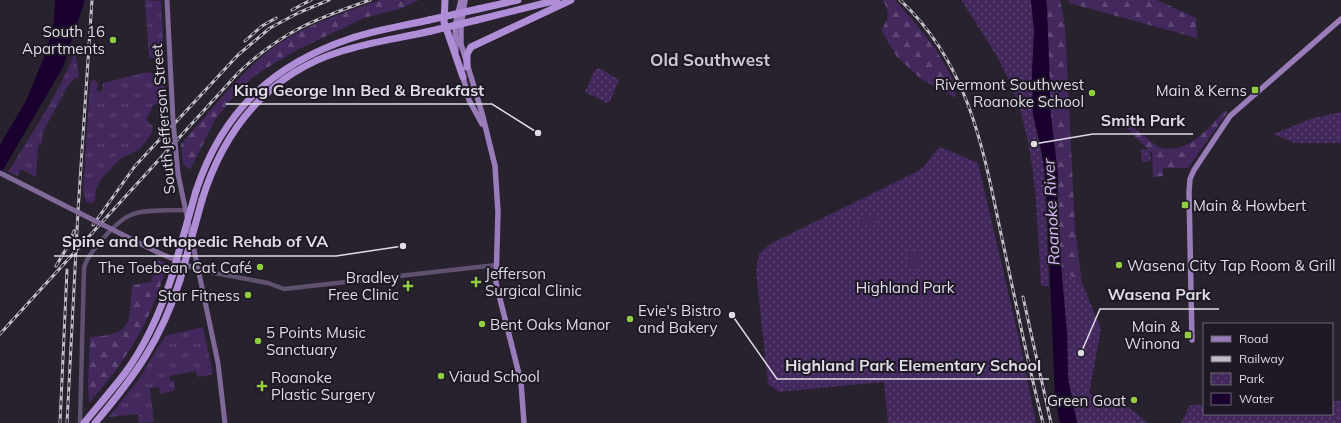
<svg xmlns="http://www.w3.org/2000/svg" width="1341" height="423" viewBox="0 0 1341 423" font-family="Mulish,sans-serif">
<defs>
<pattern id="grass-tufts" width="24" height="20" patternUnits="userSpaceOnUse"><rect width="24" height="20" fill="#43285d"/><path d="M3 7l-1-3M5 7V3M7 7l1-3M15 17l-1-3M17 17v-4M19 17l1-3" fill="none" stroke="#5e4774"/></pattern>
<pattern id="forest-firs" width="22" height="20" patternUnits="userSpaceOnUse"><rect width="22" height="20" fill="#43285d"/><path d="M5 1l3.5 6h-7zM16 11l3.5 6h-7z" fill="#5e4774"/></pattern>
<pattern id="park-dots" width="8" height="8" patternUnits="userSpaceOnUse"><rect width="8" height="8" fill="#43285d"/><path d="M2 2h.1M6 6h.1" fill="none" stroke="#5e4774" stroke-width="1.8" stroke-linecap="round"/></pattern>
</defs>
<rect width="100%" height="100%" fill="#27222d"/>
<path fill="url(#grass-tufts)" d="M 145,0 L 161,1 L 164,57 L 149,58 Z
M 75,52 L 79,77 L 73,80 L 69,84 L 44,130 L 41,145 L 38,145 L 36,177 L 21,169 L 18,176 L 8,172 C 32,133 58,95 75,52 Z
M 160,72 L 164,74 L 166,102 L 153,105 L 149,115 L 147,116 L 147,121 L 153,126 L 152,133 L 140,149 L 120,159 L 101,179 L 96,189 L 95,200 L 92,203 L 86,202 L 83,191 L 90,81 L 95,80 L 98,84 L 97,91 L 100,92 L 102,90 L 103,83 L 143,73 Z
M 203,327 L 213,374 L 197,377 L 196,371 L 169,376 L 170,381 L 173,380 L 175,388 L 173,391 L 160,394 L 159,387 L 150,388 L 154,422 L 139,423 L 138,414 L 109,417 L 139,379 L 165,336 Z"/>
<path fill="url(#forest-firs)" d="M 380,0 L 419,0 L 402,8 L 364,18 L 297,50 L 258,73 L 243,86 L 216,118 L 190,170 L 183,164 L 181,144 C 211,111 246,64 284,40 C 314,22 348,11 380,0 Z
M 883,0 L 895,0 L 916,24 L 936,50 L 953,79 L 956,98 L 921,79 L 897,57 L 881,30 C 889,19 890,13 883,0 Z
M 1046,0 L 1060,0 L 1065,25 L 1075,228 L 1082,283 L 1061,270 L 1057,218 L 1058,174 L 1052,138 Z
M 1068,0 L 1157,0 L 1196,18 L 1197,38 L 1069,3 Z
M 1224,111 L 1226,111 L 1227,113 L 1188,168 L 1163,168 L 1163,176 L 1153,177 L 1152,153 L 1120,122 L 1121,117 L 1158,147 C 1186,156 1207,130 1224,111 Z
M 158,259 L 167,264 C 152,320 127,360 89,403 L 88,385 L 90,337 C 135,334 128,324 132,285 L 151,282 Z"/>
<path fill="url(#park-dots)" d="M 961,0 L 1031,0 L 1034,30 L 1032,74 L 1033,114 L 1044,168 L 1049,286 L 1041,286 C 1037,220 1037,149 1012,87 C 999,56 979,28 961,0 Z
M 599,68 L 619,80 L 610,101 L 607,103 L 585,92 L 595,70 Z
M 1341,112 L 1341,143 L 1295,143 L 1273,134 L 1313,118 Z
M 940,147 L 978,163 L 1019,339 L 1036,423 L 888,423 L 884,383 L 883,382 L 779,392 L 768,384 L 756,271 L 759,254 L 770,244 L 918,171 C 928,165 931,154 940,147 Z
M 1149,149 L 1151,161 L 1142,162 L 1141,150 Z
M 1061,270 L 1082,283 L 1101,329 L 1089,394 L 1122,402 L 1148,423 L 1078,423 L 1073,411 L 1068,378 Z
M 1332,401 L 1341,401 L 1341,423 L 1181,423 L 1190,405 L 1204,405 L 1204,414 L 1332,414 Z"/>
<path fill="#43285d" d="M 861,217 L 876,217 L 876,226 L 861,226 Z
M 909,251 L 919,251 L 919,267 L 909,267 Z
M 931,283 L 931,298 L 924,299 L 924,284 Z
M 906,284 L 913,284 L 914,299 L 907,300 Z
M 915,284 L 922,284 L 922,299 L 915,299 Z"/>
<path fill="#1a002f" d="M 55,0 L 85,0 L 63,67 L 0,175 L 0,145 L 26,101 L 47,50 L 54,22 Z
M 1031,0 L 1046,0 L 1047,7 L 1051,116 L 1058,174 L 1057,218 L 1067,333 L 1068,378 L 1077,423 L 1060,423 L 1055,398 L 1046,182 L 1042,153 L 1033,114 L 1032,74 L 1034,30 Z"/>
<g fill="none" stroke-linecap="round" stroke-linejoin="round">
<path stroke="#5f516f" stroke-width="4.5" d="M 198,270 L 268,283 L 284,289 L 496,265
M 80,423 L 84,268 C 87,254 117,220 131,215 C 144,209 169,211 184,210"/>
<path stroke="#806999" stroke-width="5" d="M 167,0 L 173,120
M 178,174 L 218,363 L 225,423
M 157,252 L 198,270"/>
<path stroke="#997cb9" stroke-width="5.5" d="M 465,0 L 461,26 L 461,44 L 482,113 L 495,166 L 498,212 L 496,283 L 521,382 L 524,423
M 456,51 L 455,26 L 461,0
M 462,73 L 469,100 L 482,124
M 1192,340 L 1189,192 L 1190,179 L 1194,170 L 1230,116 L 1341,19"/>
<path stroke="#b08dd7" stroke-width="7" d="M 445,0 L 444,22 L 463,77
M 478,9 L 518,0
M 477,20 L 557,0
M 467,67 L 467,54 L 471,47 L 571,0
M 196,191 C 222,112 272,65 349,39 C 375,30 403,26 429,20
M 202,200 C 224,129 269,73 342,51 C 370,42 401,38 431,31
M 84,423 C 98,406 112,390 125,373 C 147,343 161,310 172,276
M 95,423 C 135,376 161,340 180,280"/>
<g stroke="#c2bec7" stroke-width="3">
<path id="rail" d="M 900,0 C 968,63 983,147 1001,234 C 1015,297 1027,361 1043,423
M 292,10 L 311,0
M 245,41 L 262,26 L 276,18
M 93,225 L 135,166 L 238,55 L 270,28 L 298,13 L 329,0
M 56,266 L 69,244 L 74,231
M 1023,297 L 1051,423
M 0,334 L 239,72 C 283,31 315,19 370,0
M 60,423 L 67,270
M 67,423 L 78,211 L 92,0"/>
</g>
<use href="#rail" stroke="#1e1924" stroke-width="1.5" stroke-dasharray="4.5" stroke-linecap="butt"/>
<path stroke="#806999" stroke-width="5" d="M 173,120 L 178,174
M 0,173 L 157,252"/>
<path stroke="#b08dd7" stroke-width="7" d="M 429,20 L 478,9
M 431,31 L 477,20
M 172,276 L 196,191
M 180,280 L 202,200"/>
</g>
<g fill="#91cd40" stroke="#1e1924" stroke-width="1.5">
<circle cx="113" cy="40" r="4"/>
<rect x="1251" y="86" width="8" height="8" rx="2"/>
<circle cx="1092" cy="93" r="4"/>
<rect x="1181" y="201" width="8" height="8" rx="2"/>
<circle cx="1119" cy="265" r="4"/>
<circle cx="260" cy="267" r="4"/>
<path d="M474 276h4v4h4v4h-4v4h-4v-4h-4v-4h4z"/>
<path d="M406 280h4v4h4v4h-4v4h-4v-4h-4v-4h4z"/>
<circle cx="248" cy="295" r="4"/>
<circle cx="630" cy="319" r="4"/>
<circle cx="482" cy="324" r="4"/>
<rect x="1184" y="331" width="8" height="8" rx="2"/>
<circle cx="258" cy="341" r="4"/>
<circle cx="441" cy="376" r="4"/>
<path d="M260 380h4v4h4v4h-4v4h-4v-4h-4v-4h4z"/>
<circle cx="1134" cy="400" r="4"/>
</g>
<g text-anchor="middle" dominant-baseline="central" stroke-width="4" stroke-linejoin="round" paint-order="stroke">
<g font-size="15" fill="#dfdce4" stroke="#1e1924" text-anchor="end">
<text x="105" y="31">South 16<tspan x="105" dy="17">Apartments</tspan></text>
<text x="1084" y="84">Rivermont Southwest<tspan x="1084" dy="17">Roanoke School</tspan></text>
<text x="1247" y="90">Main &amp; Kerns</text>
<text x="1193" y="205" text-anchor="start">Main &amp; Howbert</text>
<text x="1127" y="265" text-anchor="start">Wasena City Tap Room &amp; Grill</text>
<text x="252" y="267">The Toebean Cat Café</text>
<text x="485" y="273" text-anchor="start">Jefferson<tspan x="485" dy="17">Surgical Clinic</tspan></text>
<text x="399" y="277">Bradley<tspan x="399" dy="17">Free Clinic</tspan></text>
<text x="240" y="295">Star Fitness</text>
<text x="638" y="310" text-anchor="start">Evie's Bistro<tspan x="638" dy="17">and Bakery</tspan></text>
<text x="490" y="324" text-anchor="start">Bent Oaks Manor</text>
<text x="1180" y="326">Main &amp;<tspan x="1180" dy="17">Winona</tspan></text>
<text x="266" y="332" text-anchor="start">5 Points Music<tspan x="266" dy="17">Sanctuary</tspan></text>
<text x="449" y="376" text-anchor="start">Viaud School</text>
<text x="271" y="377" text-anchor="start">Roanoke<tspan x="271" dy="17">Plastic Surgery</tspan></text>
<text x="1126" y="400">Green Goat</text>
</g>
<g font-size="15" fill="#dfdce4" stroke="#1e1924">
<text transform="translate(163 119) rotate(-95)">South Jefferson Street</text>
</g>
<g font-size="15" fill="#e5dcf0" stroke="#1e1924">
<text x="905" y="287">Highland Park</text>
</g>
<g font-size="16" font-style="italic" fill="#d5baf4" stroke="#1e1924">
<text transform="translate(1051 212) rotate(-93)">Roanoke River</text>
</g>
<g font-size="17" font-weight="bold" fill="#ccc5d4" stroke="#1e1924">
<text x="710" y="59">Old Southwest</text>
</g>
</g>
<path fill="none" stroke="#dfdce4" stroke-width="1.5" d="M538 133L492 104H226M1034 144L1093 134H1193M403 246L336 256H54M1081 353L1100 309H1219M732 315L777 379H1049"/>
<g fill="#dfdce4" stroke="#1e1924" stroke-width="1.5">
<circle cx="538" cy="133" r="4"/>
<circle cx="1034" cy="144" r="4"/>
<circle cx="403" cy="246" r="4"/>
<circle cx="1081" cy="353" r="4"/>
<circle cx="732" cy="315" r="4"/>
</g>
<g font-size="16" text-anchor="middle" font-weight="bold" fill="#dfdce4" stroke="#1e1924" stroke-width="4" stroke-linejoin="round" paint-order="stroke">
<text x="359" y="96">King George Inn Bed &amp; Breakfast</text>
<text x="1143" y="126">Smith Park</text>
<text x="195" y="247">Spine and Orthopedic Rehab of VA</text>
<text x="1159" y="300">Wasena Park</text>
<text x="913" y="371">Highland Park Elementary School</text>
</g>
<rect x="1203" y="323" width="130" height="92" fill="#1e1924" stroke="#6b6771"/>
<rect x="1211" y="336" width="20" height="6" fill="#997cb9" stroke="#6b6771"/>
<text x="1239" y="343" font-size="12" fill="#dfdce4">Road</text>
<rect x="1211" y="356" width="20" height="6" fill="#c2bec7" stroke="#6b6771"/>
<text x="1239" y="363" font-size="12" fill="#dfdce4">Railway</text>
<rect x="1211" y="373" width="20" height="12" fill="url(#park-dots)" stroke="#6b6771"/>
<text x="1239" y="383" font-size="12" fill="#dfdce4">Park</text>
<rect x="1211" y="393" width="20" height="12" fill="#1a002f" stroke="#6b6771"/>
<text x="1239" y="403" font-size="12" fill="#dfdce4">Water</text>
</svg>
